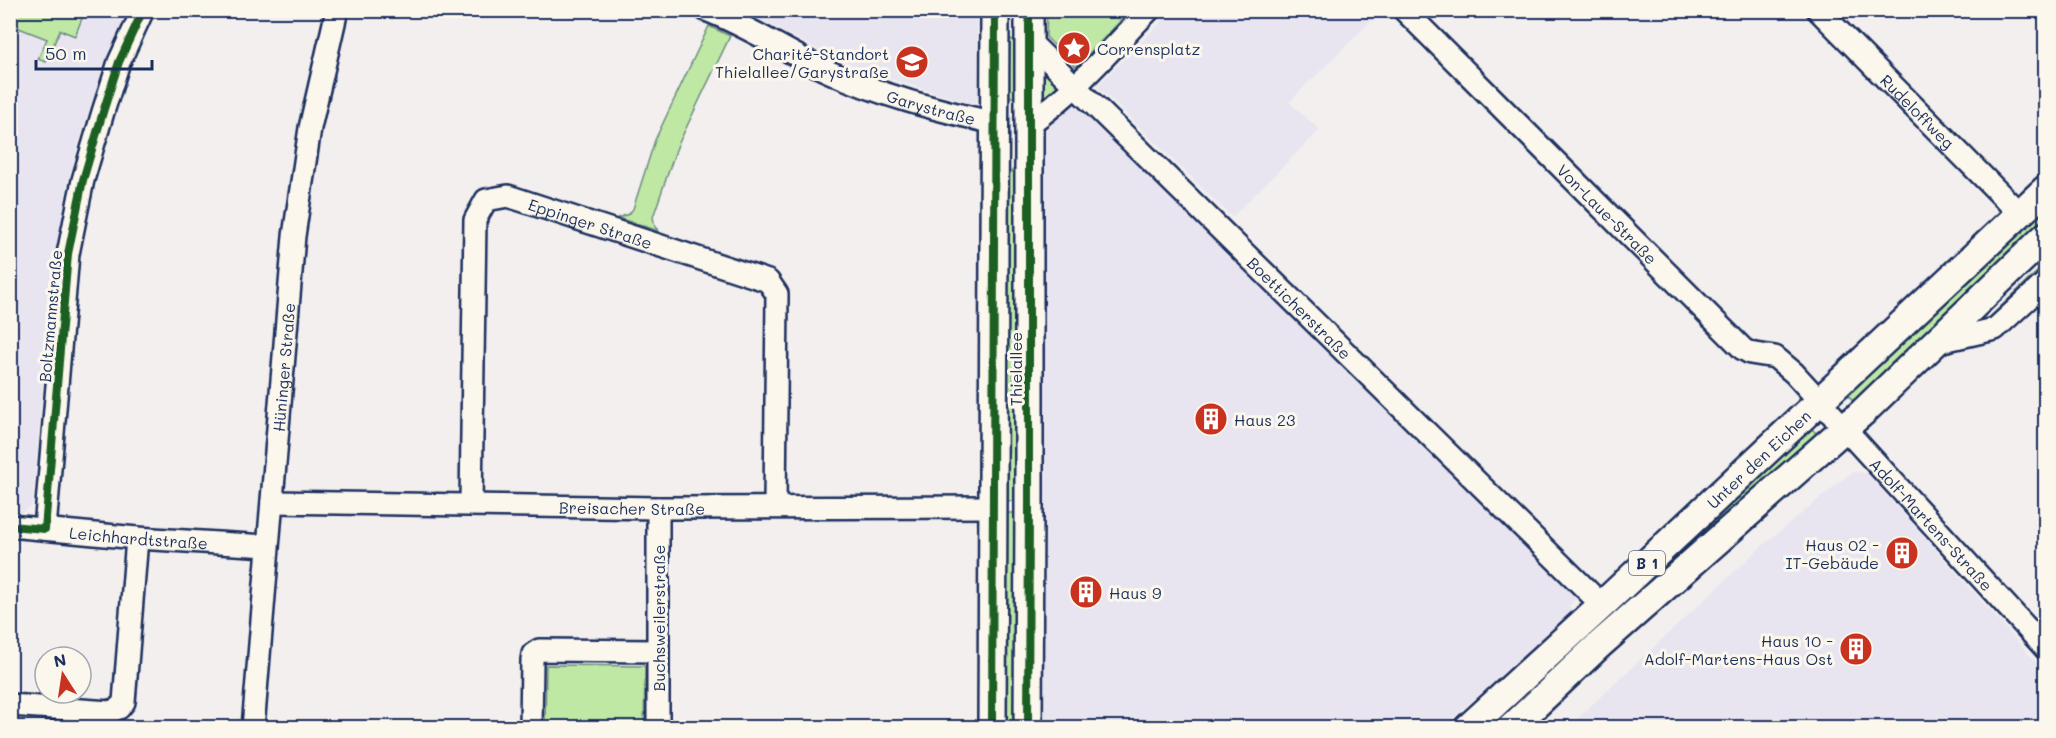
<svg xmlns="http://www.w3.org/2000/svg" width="2056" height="738" viewBox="0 0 2056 738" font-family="Mali,sans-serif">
<rect width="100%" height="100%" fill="#f2efee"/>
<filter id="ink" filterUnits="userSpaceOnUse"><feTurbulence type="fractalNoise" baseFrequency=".0167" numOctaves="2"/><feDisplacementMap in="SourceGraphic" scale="12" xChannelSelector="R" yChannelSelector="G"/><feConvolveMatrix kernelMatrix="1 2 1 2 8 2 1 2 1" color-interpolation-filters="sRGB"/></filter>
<g filter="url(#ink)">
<path fill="#e8e5f1" d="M 1382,10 L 1289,102 L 1320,130 L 1232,217 L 1097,86 L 1172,11 Z
M 10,11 L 129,11 L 90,106 L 68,180 L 50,298 L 33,501 L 31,507 L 20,513 L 10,512 Z
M 742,11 L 977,11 L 978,100 L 972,104 L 878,75 L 831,56 Z
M 1075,99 L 1578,595 L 1569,606 L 1573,611 L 1443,727 L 1035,728 L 1040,134 Z
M 1852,472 L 1867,473 L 2045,672 L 2045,727 L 1568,727 L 1761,547 Z"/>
<path fill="#bfe8a4" stroke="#6d8c81" stroke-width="1.5" d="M 10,11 L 11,10 L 85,11 L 75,36 L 60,30 L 46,62 L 38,59 L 47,39 L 11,25 Z
M 1047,11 L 1047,10 L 1130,11 L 1076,67 L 1046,37 Z
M 709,26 L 730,36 L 677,147 L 653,217 L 655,227 L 659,231 L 618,218 L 629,214 L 633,209 L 655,140 Z
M 1004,31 L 1021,50 L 1020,97 L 1003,97 Z
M 1039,60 L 1065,86 L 1051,96 L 1038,96 Z
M 1016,166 L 1020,501 L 1001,501 L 1003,182 Z
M 2045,210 L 2045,221 L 1856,404 L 1848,395 Z
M 2045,264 L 2045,275 L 1989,320 L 1990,317 Z
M 1812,429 L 1819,436 L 1632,603 L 1629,600 Z
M 1002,513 L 1020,513 L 1021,727 L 1000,728 Z
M 546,665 L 645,666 L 644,727 L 545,727 Z"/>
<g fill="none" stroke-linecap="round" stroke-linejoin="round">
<g stroke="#1b2f5e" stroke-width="26">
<g id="minor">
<path id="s1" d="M 706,10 C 748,26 785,51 825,70 C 879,95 937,110 995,123"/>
<path id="s2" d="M 1404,10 L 1743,349 L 1750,353 L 1775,357 L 1794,373 L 2046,649"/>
<path id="s3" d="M 1818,10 L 2019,213"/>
<path id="s4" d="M 1029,41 L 1602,605"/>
<path d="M 1028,125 C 1074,93 1110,50 1149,10"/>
<path d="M 1934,343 L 1995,329 L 2046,282"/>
<path id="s5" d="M 272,502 L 658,508 L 993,507"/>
<path id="s6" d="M 471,504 L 475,220 L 486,200 L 508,196 L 768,281 L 777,294 L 775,507"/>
<path d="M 658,508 L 658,728"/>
<path id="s7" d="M 10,526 L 137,538 L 267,546"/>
<path d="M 45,529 L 68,254 L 83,180 L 103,112 L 119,62 L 143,10"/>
<path d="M 10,705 L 110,712 L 119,708 L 124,702 L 137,538"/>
<path id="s8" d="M 253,728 L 294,236 L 310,128 L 337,10"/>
<path d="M 531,728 L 532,660 L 533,654 L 539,650 L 657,651"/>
</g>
</g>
<g stroke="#1b2f5e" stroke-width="32">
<g id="major">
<path d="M 992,728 L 995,10"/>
<path d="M 1028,728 L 1029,507 L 1029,10"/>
<path id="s9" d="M 1468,728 L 1602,605 L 2046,189"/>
<path d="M 1511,728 L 1598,646 L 1863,412 L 2046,236"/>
</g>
</g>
<use href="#minor" stroke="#fbf7ec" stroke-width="21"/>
<use href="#major" stroke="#fbf7ec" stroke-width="27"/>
<g stroke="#fbf7ec" stroke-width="11">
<path id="cycleway" d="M 10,526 L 45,529 L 68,254 L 83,180 L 103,112 L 119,62 L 143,10
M 992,728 L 995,10
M 1028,728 L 1029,507 L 1029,10"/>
</g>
<use href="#cycleway" stroke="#1b5e20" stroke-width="8"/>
</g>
</g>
<defs>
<g id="sight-disc" transform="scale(1.725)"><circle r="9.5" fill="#c8321e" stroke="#fbf7ec"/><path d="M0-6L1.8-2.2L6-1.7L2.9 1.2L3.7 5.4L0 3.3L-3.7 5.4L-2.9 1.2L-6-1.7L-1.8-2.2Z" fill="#fff"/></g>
<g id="university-disc" transform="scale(1.725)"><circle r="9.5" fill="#c8321e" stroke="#fbf7ec"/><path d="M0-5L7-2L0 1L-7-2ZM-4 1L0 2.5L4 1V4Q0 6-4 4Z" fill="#fff"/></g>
<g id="building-disc" transform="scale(1.725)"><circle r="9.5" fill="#c8321e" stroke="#fbf7ec"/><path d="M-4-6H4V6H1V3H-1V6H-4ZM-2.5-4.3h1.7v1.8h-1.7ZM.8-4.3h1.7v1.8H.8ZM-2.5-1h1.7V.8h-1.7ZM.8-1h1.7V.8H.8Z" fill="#fff"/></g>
</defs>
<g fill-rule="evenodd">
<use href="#sight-disc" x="1074" y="48"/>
<use href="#university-disc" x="912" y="62"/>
<use href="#building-disc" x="1211" y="419"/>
<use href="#building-disc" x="1902" y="553"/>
<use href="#building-disc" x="1086" y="592"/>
<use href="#building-disc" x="1856" y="649"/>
</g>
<g text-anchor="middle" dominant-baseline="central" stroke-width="6" stroke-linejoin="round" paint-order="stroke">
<rect fill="#fbf7ec" stroke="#5e6b89" stroke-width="1.5" x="1629" y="551" width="36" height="24" rx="4.5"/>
<g font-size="15" font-weight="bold" fill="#1b2f5e">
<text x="1647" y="563">B 1</text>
</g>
<g font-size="16" fill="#1b2f5e" stroke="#fbf7ec" text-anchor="start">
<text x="1097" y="48">Corrensplatz</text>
<text x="889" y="53" text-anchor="end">Charité-Standort<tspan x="889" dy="18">Thielallee/Garystraße</tspan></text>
<text x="1234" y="419">Haus 23</text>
<text x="1879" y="544" text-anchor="end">Haus 02 -<tspan x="1879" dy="18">IT-Gebäude</tspan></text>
<text x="1109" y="592">Haus 9</text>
<text x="1833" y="640" text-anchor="end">Haus 10 -<tspan x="1833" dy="18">Adolf-Martens-Haus Ost</tspan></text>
</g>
<g font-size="16" fill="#1b2f5e" stroke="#fbf7ec">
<text stroke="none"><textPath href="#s1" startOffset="246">Garystraße</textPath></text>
<text stroke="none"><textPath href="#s3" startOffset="142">Rudeloffweg</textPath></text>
<text stroke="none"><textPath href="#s2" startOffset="288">Von-Laue-Straße</textPath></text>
<text stroke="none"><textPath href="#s6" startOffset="416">Eppinger Straße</textPath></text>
<text stroke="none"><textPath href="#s4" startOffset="380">Boetticherstraße</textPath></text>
<text transform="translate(50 316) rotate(-85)">Boltzmannstraße</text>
<text stroke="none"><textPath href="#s8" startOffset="362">Hüninger Straße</textPath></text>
<text transform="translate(1015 369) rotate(-90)">Thielallee</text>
<text stroke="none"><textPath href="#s9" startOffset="396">Unter den Eichen</textPath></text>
<text stroke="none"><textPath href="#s5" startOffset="360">Breisacher Straße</textPath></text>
<text stroke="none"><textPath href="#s2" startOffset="742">Adolf-Martens-Straße</textPath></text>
<text stroke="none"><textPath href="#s7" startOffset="129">Leichhardtstraße</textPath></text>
<text transform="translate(658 618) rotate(-90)">Buchsweilerstraße</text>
</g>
</g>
<rect width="2056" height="738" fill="none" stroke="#fbf7ec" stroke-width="36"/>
<rect x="18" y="18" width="2020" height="702" fill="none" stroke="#1b2f5e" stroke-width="2" filter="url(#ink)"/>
<g transform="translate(63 675) rotate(348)"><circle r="28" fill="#fbf7ec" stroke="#a1a7b3" stroke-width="1.5"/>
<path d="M0-4.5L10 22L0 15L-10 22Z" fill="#c8321e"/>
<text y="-9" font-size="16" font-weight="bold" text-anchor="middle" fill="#1b2f5e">N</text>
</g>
<path d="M36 60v9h116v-9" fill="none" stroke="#1b2f5e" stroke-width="3"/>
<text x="45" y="60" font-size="18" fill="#1b2f5e" stroke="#fbf7ec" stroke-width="4.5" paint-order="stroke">50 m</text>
</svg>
